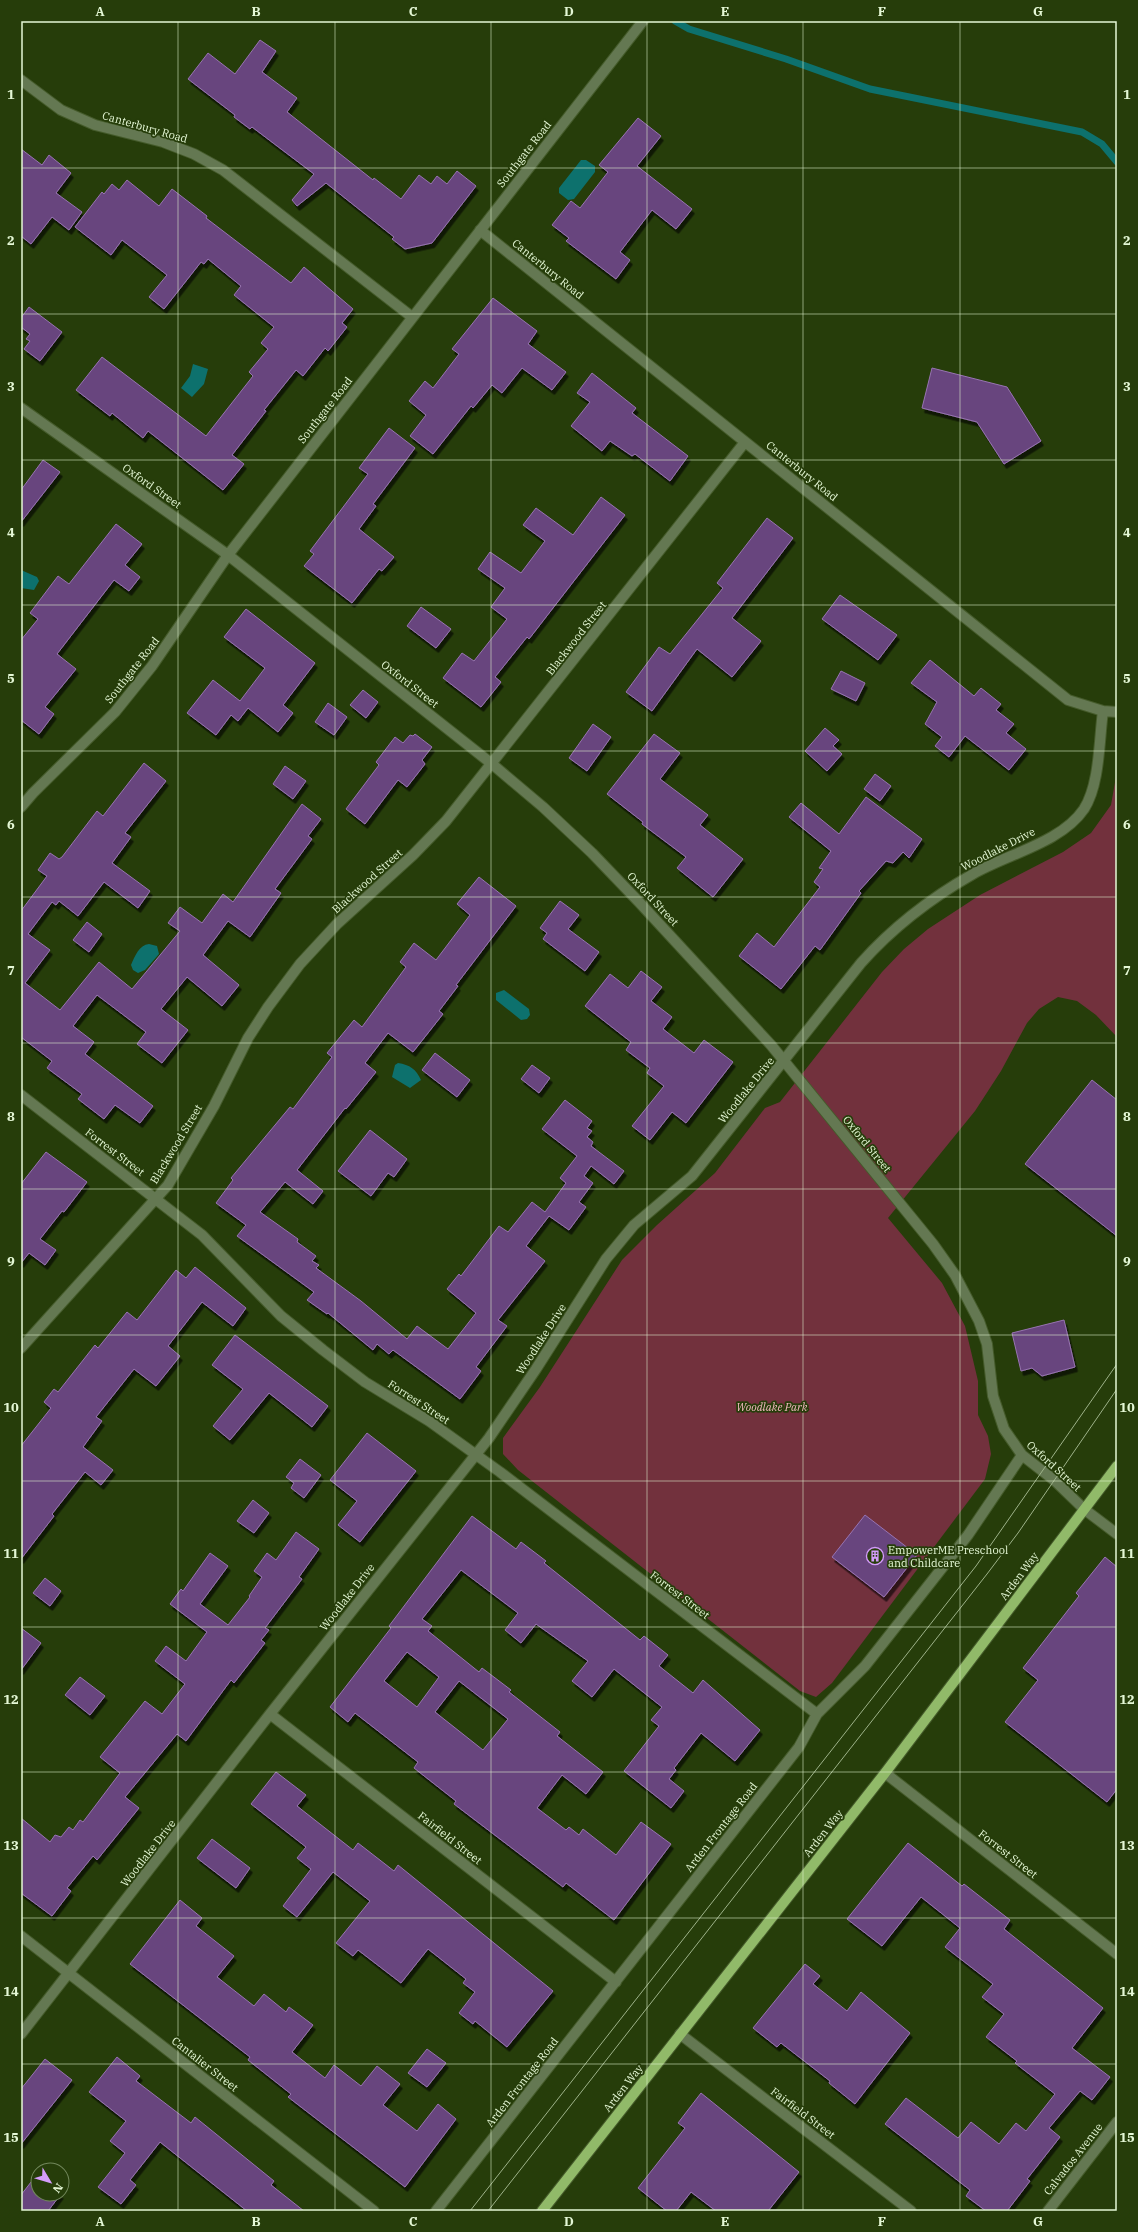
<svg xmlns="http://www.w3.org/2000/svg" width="1138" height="2232" viewBox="0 0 1138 2232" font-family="'IBM Plex Serif',serif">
<defs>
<filter id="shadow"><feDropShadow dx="2.5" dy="4.5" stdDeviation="0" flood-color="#0009"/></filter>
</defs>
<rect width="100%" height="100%" fill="#263d0a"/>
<path fill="#72313d" d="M 1117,771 L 1117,1037 L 1096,1015 L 1077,1001 L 1058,997 L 1039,1009 L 1027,1023 L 1001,1071 L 975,1111 L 888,1218 L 942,1283 L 965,1326 L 978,1381 L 978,1415 L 988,1436 L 991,1454 L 985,1479 L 832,1683 L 816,1697 L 800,1691 L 518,1470 L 503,1454 L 503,1438 L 540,1387 L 622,1260 L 657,1225 L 715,1173 L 765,1108 L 780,1102 L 882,972 L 904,949 L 928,929 L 980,895 L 1063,852 L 1091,833 L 1111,805 Z"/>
<path fill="#0d716d" d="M 581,160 L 586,160 L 595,166 L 595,172 L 574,199 L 568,200 L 559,193 L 559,188 Z
M 193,364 L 208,369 L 204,384 L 192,397 L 181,388 L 190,376 Z
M 21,570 L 37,577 L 39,581 L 34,590 L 21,588 Z
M 149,944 L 157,946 L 159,954 L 145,970 L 138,973 L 133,970 L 131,965 C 135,956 139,945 149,944 Z
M 504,990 L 529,1009 L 530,1015 L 527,1019 L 521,1020 L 496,1000 L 496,993 Z
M 398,1063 C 410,1065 416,1069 421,1080 L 410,1088 L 392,1077 L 395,1065 Z"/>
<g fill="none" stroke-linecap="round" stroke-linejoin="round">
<path stroke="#0d716d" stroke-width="7" d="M 675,21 L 689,29 L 786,59 L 870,89 L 1082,132 L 1102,144 L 1117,162"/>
</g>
<path fill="#67447e" stroke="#9874b2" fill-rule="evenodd" filter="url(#shadow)" d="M 260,40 L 276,51 L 262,72 L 297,98 L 287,112 L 373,180 L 374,178 L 401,199 L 419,175 L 431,184 L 437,176 L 447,184 L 457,171 L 476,186 L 432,243 L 405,249 L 392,239 L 394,237 L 326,183 L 297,206 L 292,200 L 314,174 L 252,127 L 250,129 L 234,117 L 235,115 L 188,79 L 208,53 L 235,74 Z
M 638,118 L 661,136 L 637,166 L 692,209 L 676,229 L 652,210 L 620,252 L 630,260 L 616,279 L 566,241 L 569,238 L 552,225 L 571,201 L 580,208 L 608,172 L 599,165 Z
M 21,149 L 42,165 L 49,155 L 71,173 L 56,193 L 82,212 L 69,230 L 52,217 L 31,244 L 21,236 Z
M 127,180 L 159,206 L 172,189 L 207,216 L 206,218 L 291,283 L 304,267 L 353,309 L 342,323 L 347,327 L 328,351 L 325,348 L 303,376 L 296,370 L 264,410 L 266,411 L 232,455 L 244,464 L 223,490 L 148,431 L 143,438 L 112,413 L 110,416 L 76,390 L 102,357 L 206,436 L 253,376 L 249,372 L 268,349 L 261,343 L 274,327 L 234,295 L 241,286 L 208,259 L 204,264 L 201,262 L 164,309 L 149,297 L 167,275 L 122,240 L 111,255 L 75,227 L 102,192 L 104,194 L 112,184 L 119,190 Z
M 493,298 L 537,331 L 528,344 L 566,372 L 552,390 L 522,368 L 502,393 L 492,385 L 473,408 L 471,406 L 433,454 L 410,436 L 426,415 L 409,401 L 425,381 L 433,388 L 459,354 L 452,349 Z
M 29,307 L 62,332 L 40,361 L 24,349 L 30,341 L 26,339 L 30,334 L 21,327 L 21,318 Z
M 932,368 L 1007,387 L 1041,441 L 1004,464 L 977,422 L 922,408 Z
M 592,373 L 636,408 L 632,413 L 688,456 L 670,481 L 635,454 L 632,456 L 610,441 L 602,451 L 571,426 L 590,402 L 577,393 Z
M 389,428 L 415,448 L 373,504 L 376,506 L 359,529 L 394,557 L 382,571 L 379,569 L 352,603 L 304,566 L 314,554 L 310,551 L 368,474 L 359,468 Z
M 43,460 L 60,472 L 21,522 L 21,490 Z
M 601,497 L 625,515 L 529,639 L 527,637 L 495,677 L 501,682 L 481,707 L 443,678 L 462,653 L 474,661 L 507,619 L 491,607 L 505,588 L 478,569 L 490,552 L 521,573 L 545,541 L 523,525 L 536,508 L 573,535 Z
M 767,518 L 793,538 L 732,618 L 761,641 L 732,677 L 697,649 L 652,711 L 626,692 L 659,647 L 670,654 L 723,588 L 717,583 Z
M 116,524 L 142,544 L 125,565 L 140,577 L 129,591 L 114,580 L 57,654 L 76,669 L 45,707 L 54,714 L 39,734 L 21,720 L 21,640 L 38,619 L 30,613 L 58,576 L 69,584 Z
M 840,595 L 897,635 L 878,660 L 822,619 Z
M 421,607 L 451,629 L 436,648 L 407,626 Z
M 246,609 L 315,663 L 283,705 L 293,713 L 278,732 L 248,708 L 238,721 L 231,715 L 216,735 L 187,713 L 213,680 L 240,701 L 265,668 L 224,637 Z
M 930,660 L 974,696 L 981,688 L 1001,704 L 996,710 L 1014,724 L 1006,733 L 1026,749 L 1009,770 L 965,736 L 949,757 L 935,746 L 942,737 L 925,724 L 937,702 L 911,683 Z
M 841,671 L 865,683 L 856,701 L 831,689 Z
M 363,690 L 378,702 L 366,718 L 350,705 Z
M 328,703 L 347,717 L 334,735 L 315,722 Z
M 593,724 L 611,737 L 587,771 L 569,758 Z
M 825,728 L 839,740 L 833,746 L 842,754 L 827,771 L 805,751 Z
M 415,734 L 432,747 L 422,760 L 425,764 L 407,787 L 398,780 L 365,824 L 346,809 L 379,765 L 376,762 L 395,737 L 403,743 L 410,735 L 413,736 Z
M 654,734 L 680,753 L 660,779 L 708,815 L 700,825 L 743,859 L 713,897 L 677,868 L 686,857 L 642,824 L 643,822 L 607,794 Z
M 144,763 L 166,781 L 125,833 L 131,837 L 112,863 L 150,891 L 138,908 L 104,882 L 78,916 L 59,901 L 56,905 L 52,902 L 28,934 L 50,950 L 25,983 L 60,1010 L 99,962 L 132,989 L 180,931 L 168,923 L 180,907 L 202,923 L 223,894 L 233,902 L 302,804 L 321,819 L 308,836 L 312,839 L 275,889 L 281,893 L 250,937 L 228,921 L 203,955 L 239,985 L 222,1006 L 187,977 L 161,1009 L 188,1030 L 162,1063 L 137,1044 L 146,1032 L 97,995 L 73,1026 L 94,1042 L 85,1054 L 153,1106 L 140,1123 L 115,1105 L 104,1119 L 78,1099 L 82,1094 L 47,1068 L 52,1061 L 21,1037 L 21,911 L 47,876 L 38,870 L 50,853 L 59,859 L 62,857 L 97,811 L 103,816 Z
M 285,766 L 306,781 L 293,799 L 273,784 Z
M 875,774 L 891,786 L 880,801 L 864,789 Z
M 866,797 L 922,839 L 909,858 L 903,852 L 893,863 L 886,861 L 859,891 L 861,893 L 820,950 L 815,946 L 781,989 L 739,956 L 757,933 L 774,947 L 820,887 L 814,882 L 823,869 L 819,868 L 831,851 L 789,817 L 801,803 L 839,834 Z
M 479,877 L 516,906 L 456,985 L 458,986 L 439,1011 L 443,1014 L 413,1052 L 388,1033 L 365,1063 L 376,1072 L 346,1109 L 345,1108 L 297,1170 L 323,1191 L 313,1204 L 285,1182 L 260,1212 L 298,1239 L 297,1242 L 316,1256 L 312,1261 L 319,1265 L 316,1268 L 361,1301 L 407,1339 L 417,1326 L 448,1349 L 476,1313 L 447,1289 L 459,1274 L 461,1276 L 499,1226 L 508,1232 L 532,1202 L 545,1212 L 566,1183 L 560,1178 L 577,1156 L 542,1129 L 565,1100 L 592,1121 L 587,1128 L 592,1131 L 587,1137 L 593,1142 L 591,1146 L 624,1171 L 614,1184 L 591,1166 L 584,1176 L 593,1183 L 579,1202 L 586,1207 L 569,1230 L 549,1216 L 526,1246 L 545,1261 L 498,1320 L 507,1326 L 476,1367 L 481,1371 L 460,1399 L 393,1350 L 389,1354 L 377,1344 L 373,1350 L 328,1313 L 327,1314 L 307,1300 L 314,1292 L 237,1236 L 246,1225 L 216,1203 L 233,1180 L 231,1178 L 290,1107 L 293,1109 L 332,1057 L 327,1053 L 354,1020 L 362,1027 L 406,967 L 400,962 L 414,943 L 436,960 L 470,915 L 457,904 Z
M 560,901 L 579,915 L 568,929 L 599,952 L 585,971 L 543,939 L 547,933 L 540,928 Z
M 87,922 L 102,934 L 89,952 L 73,940 Z
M 641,971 L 662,987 L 651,1001 L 672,1017 L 663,1029 L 694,1053 L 704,1040 L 733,1062 L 686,1123 L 672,1112 L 650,1140 L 632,1126 L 664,1086 L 647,1073 L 650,1068 L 626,1050 L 631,1042 L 585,1006 L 610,974 L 628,988 Z
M 435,1053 L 470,1080 L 457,1097 L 422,1070 Z
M 532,1065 L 550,1078 L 539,1093 L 521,1079 Z
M 1092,1080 L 1117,1100 L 1117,1236 L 1025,1164 Z
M 370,1130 L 407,1159 L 394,1177 L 388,1173 L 371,1196 L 338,1171 Z
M 46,1152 L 87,1182 L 64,1212 L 62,1211 L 40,1239 L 56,1250 L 45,1265 L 29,1253 L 21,1263 L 21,1184 Z
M 195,1267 L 246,1308 L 233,1326 L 202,1302 L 168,1346 L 180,1356 L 156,1386 L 134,1369 L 96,1417 L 102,1421 L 83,1447 L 113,1470 L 101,1485 L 85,1472 L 52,1514 L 54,1516 L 21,1559 L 21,1446 L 51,1408 L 44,1402 L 54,1389 L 58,1392 L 95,1345 L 98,1348 L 127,1312 L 137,1320 L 176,1270 L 186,1278 Z
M 1064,1320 L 1075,1367 L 1042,1376 L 1032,1368 L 1021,1371 L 1012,1333 Z
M 235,1335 L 328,1406 L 312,1427 L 269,1393 L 230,1440 L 213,1426 L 243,1389 L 212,1365 Z
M 367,1433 L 416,1471 L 360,1542 L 338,1525 L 357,1501 L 330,1480 Z
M 300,1459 L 321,1475 L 304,1498 L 291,1488 L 294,1483 L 286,1477 Z
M 253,1500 L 269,1513 L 254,1533 L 237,1521 Z
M 865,1515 L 917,1555 L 884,1597 L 832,1557 Z
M 472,1516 L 516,1549 L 521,1542 L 546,1561 L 544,1563 L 640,1640 L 644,1636 L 668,1655 L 659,1666 L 693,1693 L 703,1680 L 760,1730 L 735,1761 L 701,1733 L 674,1768 L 676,1770 L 669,1779 L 684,1791 L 671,1808 L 624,1771 L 659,1726 L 651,1720 L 662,1707 L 614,1669 L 592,1697 L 572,1681 L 588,1661 L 536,1624 L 521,1643 L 505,1630 L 518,1613 L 461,1570 L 422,1619 L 432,1626 L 428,1631 L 479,1672 L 482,1668 L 511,1690 L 509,1692 L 560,1732 L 557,1736 L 603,1772 L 586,1794 L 562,1775 L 537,1808 L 566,1830 L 569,1827 L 579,1835 L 583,1829 L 616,1855 L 641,1822 L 671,1844 L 614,1920 L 566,1883 L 563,1887 L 454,1804 L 456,1801 L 414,1768 L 418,1762 L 355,1713 L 348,1722 L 330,1707 L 391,1628 L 389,1626 ZM 407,1652 L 439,1677 L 417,1707 L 384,1681 ZM 459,1681 L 508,1719 L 483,1750 L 435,1712 Z
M 296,1532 L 319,1549 L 299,1577 L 302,1579 L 265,1628 L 269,1630 L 261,1640 L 265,1643 L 234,1683 L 231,1680 L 186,1741 L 177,1734 L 125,1797 L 139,1808 L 97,1860 L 93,1856 L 67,1888 L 71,1891 L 52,1916 L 21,1893 L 21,1818 L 50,1842 L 55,1835 L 61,1837 L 69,1827 L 73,1830 L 80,1820 L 83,1822 L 120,1773 L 100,1757 L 145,1701 L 162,1714 L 185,1684 L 155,1661 L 166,1646 L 186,1661 L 207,1632 L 170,1604 L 181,1589 L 183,1591 L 210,1553 L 228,1566 L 200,1604 L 228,1625 L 250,1597 L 249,1596 L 262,1577 L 254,1571 L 267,1553 L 276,1560 Z
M 1105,1557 L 1117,1567 L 1117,1789 L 1107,1802 L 1005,1722 L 1038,1680 L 1023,1668 L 1079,1596 L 1076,1593 Z
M 45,1578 L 61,1591 L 50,1606 L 33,1593 Z
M 21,1628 L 41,1643 L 21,1670 Z
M 80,1677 L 105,1696 L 90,1715 L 65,1695 Z
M 276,1772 L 306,1795 L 297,1806 L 353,1850 L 358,1843 L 394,1871 L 398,1865 L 553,1991 L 507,2047 L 475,2021 L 473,2024 L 459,2013 L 475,1992 L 463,1983 L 466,1979 L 428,1949 L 401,1983 L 358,1950 L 353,1956 L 336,1943 L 370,1901 L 333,1872 L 297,1917 L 283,1906 L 311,1869 L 297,1858 L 306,1847 L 251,1804 Z
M 212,1839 L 250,1868 L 236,1888 L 197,1858 Z
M 908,1843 L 962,1886 L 964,1884 L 1010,1920 L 1004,1929 L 1103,2008 L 1072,2048 L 1110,2077 L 1092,2100 L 1080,2091 L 1049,2128 L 1060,2137 L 1027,2179 L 1030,2181 L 1007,2211 L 986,2211 L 966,2196 L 970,2190 L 885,2124 L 906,2098 L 958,2138 L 971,2122 L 999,2144 L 1016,2123 L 1026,2131 L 1055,2094 L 1015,2063 L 1017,2061 L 986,2037 L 1004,2014 L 982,1997 L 993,1984 L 945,1947 L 960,1928 L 921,1897 L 882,1946 L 847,1919 Z
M 180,1900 L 202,1918 L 196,1926 L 234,1956 L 217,1977 L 254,2006 L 264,1994 L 286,2012 L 289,2007 L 313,2025 L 292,2052 L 325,2078 L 334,2065 L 361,2086 L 377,2066 L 400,2084 L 383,2105 L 417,2131 L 438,2104 L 456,2119 L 405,2187 L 288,2097 L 291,2094 L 248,2060 L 250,2057 L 130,1964 Z
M 805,1964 L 820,1976 L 813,1984 L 847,2011 L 861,1992 L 910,2033 L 855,2104 L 829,2083 L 830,2081 L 781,2043 L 777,2047 L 753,2028 Z
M 427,2049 L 446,2063 L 427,2087 L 408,2073 Z
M 117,2057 L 140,2076 L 136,2081 L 191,2123 L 195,2117 L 274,2181 L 271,2185 L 304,2211 L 247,2211 L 160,2142 L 130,2180 L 136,2185 L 121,2204 L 98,2187 L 125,2153 L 110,2141 L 126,2121 L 89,2092 Z
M 45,2059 L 72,2080 L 21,2144 L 21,2089 Z
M 701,2093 L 799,2172 L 768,2211 L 716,2211 L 691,2192 L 676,2211 L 667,2211 L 638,2188 L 685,2128 L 678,2123 Z
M 38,2173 L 38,2194 L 61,2194 L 48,2211 L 21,2211 L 21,2195 Z"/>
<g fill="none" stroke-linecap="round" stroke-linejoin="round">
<g stroke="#455b2b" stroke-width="12">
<path id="minor" d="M 21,80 L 61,110 L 95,125 L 163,142 L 194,154 L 223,170 L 412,317
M 480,230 L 1068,700 L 1103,711 L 1117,712
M 21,408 L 228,555 L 492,764 L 543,807 L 592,853 L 639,902 L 771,1045 L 933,1244 L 955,1275 L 979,1321 L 987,1344 L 993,1396 L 1004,1429 L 1022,1455 L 1054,1480 L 1084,1509 L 1117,1534
M 21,807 L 33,793 L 115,712 L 152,666 L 228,555 L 643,21
M 21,1095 L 202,1235 L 281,1316 L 323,1350 L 365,1382 L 429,1421 L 500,1472 L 817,1714
M 21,1348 L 168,1185 L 214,1106 L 248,1038 L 268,1007 L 300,964 L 337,924 L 413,855 L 446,821 L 745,442
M 270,1714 L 616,1982
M 885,1773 L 1117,1954
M 21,1936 L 374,2211
M 21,2034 L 270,1714 L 489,1438 L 536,1369 L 606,1259 L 634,1225 L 692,1176 L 861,963 C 893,927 931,898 973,874 C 1007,854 1061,843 1084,809 C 1100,784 1099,740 1103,711
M 680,2034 L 911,2211
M 436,2211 L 799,1747 L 817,1714 L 865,1666 L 968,1535 L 1022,1455
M 1048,2211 L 1117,2122"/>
</g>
<g stroke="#455b2b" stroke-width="12">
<path id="major" d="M 542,2211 L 885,1773 L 1117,1466"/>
</g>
<use href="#minor" stroke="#647852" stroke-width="10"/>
<use href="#major" stroke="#91ba69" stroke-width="10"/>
<path stroke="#9db289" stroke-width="1" d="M 470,2211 L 976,1566 L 1117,1364
M 488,2211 L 987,1574 L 1018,1533 L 1117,1389"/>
</g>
<path fill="none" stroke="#e5f8d6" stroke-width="1" stroke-opacity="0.55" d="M 178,21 L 178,2211M 335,21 L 335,2211M 491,21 L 491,2211M 647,21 L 647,2211M 803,21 L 803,2211M 960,21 L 960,2211M 21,168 L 1117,168M 21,314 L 1117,314M 21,460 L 1117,460M 21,605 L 1117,605M 21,751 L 1117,751M 21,897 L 1117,897M 21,1043 L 1117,1043M 21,1189 L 1117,1189M 21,1335 L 1117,1335M 21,1481 L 1117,1481M 21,1627 L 1117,1627M 21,1772 L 1117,1772M 21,1918 L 1117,1918M 21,2064 L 1117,2064"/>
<defs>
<g id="building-ring" transform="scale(0.9)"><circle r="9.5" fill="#263d0a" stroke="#d49cfb" stroke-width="1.5"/><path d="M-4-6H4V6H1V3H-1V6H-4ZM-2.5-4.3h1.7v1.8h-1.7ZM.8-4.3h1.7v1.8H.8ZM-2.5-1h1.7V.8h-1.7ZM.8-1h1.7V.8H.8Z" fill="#d49cfb"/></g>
</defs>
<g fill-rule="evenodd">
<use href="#building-ring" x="875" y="1556"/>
</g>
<g text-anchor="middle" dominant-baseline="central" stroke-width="3.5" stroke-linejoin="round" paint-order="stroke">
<g font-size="11" fill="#e5f8d6" stroke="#263d0a">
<text transform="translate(145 127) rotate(16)">Canterbury Road</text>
<text transform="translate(524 154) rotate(-52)">Southgate Road</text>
<text transform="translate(548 269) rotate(39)">Canterbury Road</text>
<text transform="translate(325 410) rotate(-52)">Southgate Road</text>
<text transform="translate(802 471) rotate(39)">Canterbury Road</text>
<text transform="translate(152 486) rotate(35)">Oxford Street</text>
<text transform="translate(576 638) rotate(-52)">Blackwood Street</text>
<text transform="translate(132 670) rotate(-52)">Southgate Road</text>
<text transform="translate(410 684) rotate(38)">Oxford Street</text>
<text transform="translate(998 849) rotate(-27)">Woodlake Drive</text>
<text transform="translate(367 881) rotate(-42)">Blackwood Street</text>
<text transform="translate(653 899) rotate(47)">Oxford Street</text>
<text transform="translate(746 1090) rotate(-51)">Woodlake Drive</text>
<text transform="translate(176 1144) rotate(-59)">Blackwood Street</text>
<text transform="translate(867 1144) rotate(51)">Oxford Street</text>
<text transform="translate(115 1152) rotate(37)">Forrest Street</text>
<text transform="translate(541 1339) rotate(-57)">Woodlake Drive</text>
<text transform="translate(419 1402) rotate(33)">Forrest Street</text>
<text transform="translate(1054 1466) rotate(42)">Oxford Street</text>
<text transform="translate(1019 1576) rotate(-53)">Arden Way</text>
<text transform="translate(680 1595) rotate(37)">Forrest Street</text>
<text transform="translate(347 1597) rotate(-52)">Woodlake Drive</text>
<text transform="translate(721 1827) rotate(-52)">Arden Frontage Road</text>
<text transform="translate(823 1833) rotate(-52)">Arden Way</text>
<text transform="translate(450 1838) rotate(38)">Fairfield Street</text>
<text transform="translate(148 1853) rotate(-52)">Woodlake Drive</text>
<text transform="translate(1008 1854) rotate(38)">Forrest Street</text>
<text transform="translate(205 2064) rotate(38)">Cantalier Street</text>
<text transform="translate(522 2082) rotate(-52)">Arden Frontage Road</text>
<text transform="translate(623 2088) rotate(-52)">Arden Way</text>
<text transform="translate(803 2113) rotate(37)">Fairfield Street</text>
<text transform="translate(1073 2159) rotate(-52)">Calvados Avenue</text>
</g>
<g font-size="11" font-style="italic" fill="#f3b9c0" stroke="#263d0a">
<text x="772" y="1407">Woodlake Park</text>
</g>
<g font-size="11" fill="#e5f8d6" stroke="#263d0a" text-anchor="start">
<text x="888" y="1550">EmpowerME Preschool<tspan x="888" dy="13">and Childcare</tspan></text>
</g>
</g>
<rect width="1138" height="2232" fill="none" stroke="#263d0a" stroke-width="44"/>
<g transform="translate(50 2182) rotate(128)"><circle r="19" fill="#263d0a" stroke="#72885c"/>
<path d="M0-3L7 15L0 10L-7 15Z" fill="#d49cfb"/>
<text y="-6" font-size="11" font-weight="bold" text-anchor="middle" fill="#e5f8d6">N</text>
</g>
<rect x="22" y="22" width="1094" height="2188" fill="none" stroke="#e5f8d6" stroke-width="1.5"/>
<g font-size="13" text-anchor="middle" font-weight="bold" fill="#e5f8d6">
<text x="100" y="16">A</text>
<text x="256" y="16">B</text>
<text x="413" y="16">C</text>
<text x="569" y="16">D</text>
<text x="725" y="16">E</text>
<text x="882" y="16">F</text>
<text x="1038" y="16">G</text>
<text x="11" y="99">1</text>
<text x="1127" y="99">1</text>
<text x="11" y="245">2</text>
<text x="1127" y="245">2</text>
<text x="11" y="391">3</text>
<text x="1127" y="391">3</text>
<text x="11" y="537">4</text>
<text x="1127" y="537">4</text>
<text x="11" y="683">5</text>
<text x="1127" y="683">5</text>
<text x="11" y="829">6</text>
<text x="1127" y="829">6</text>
<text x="11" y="975">7</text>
<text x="1127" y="975">7</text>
<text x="11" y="1121">8</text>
<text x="1127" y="1121">8</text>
<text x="11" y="1266">9</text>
<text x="1127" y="1266">9</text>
<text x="11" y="1412">10</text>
<text x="1127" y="1412">10</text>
<text x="11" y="1558">11</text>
<text x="1127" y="1558">11</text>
<text x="11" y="1704">12</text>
<text x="1127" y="1704">12</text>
<text x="11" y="1850">13</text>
<text x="1127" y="1850">13</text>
<text x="11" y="1996">14</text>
<text x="1127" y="1996">14</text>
<text x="11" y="2142">15</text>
<text x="1127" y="2142">15</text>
<text x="100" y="2226">A</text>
<text x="256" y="2226">B</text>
<text x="413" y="2226">C</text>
<text x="569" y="2226">D</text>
<text x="725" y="2226">E</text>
<text x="882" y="2226">F</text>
<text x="1038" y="2226">G</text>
</g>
</svg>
